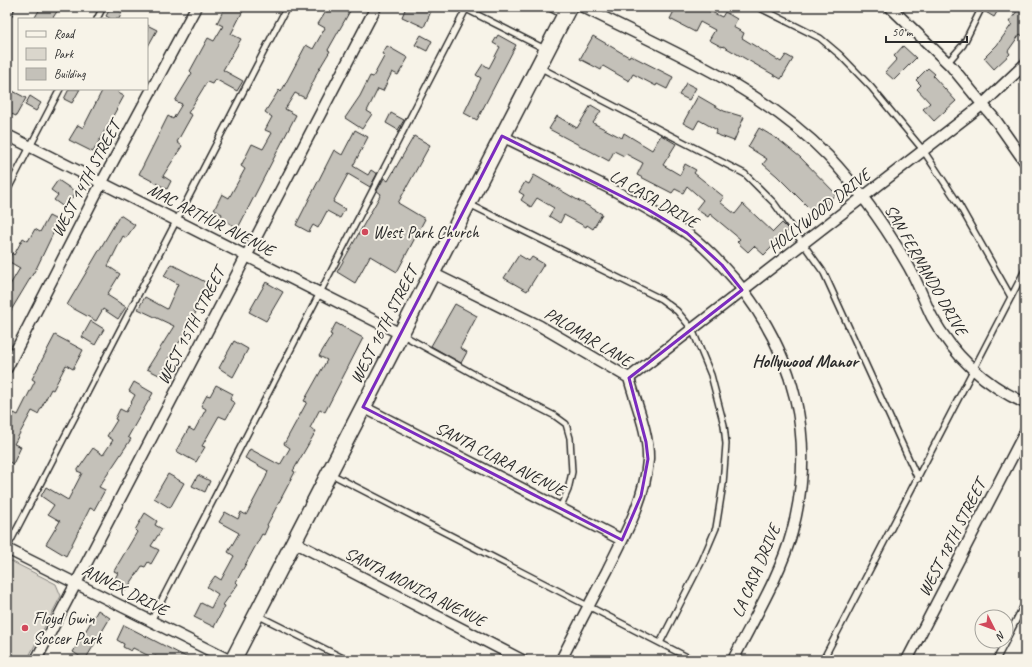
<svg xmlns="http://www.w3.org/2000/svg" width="1032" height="667" viewBox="0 0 1032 667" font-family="Caveat,sans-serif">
<rect width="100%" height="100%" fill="#f7f3e8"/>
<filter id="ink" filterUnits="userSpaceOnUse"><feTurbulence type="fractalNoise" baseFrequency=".025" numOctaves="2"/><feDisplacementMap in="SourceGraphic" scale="8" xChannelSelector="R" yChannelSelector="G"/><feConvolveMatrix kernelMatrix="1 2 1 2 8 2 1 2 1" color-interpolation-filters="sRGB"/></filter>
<g filter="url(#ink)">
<path fill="#dad6cc" stroke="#82807c" d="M 7,559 L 56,584 L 61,596 L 27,660 L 7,660 Z"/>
<path fill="#c4c1b9" stroke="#2b2b2b" d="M 41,7 L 60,7 L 52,19 L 34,19 Z
M 111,7 L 122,12 L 119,19 L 111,19 L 106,16 Z
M 225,7 L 245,7 L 231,34 L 241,39 L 223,70 L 243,81 L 237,91 L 215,79 L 212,84 L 207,82 L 188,113 L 192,115 L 177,142 L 182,146 L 163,176 L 171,181 L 167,189 L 139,174 L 168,116 L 173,119 L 182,104 L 175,101 L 192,73 L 190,71 L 208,38 L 214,41 L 223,26 L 217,23 Z
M 329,7 L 342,7 L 350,11 L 328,50 L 330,51 L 315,76 L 316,76 L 305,98 L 295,93 L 285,109 L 296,115 L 238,228 L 220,218 L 222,214 L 214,210 L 222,194 L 229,198 L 245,169 L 241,166 L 252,144 L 263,149 L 272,133 L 265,130 L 272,117 L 265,112 L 279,90 L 281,92 L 306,45 L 313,49 L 325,28 L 318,24 Z
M 406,7 L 433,7 L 424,27 L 402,17 Z
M 676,7 L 701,7 L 722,17 L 725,12 L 737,19 L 733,27 L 744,33 L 742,38 L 781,62 L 786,55 L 793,59 L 781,79 L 723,46 L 722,47 L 709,40 L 715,30 L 700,22 L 695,32 L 670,19 Z
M 986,7 L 1000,7 L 994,17 L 984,11 Z
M 1020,7 L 1025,7 L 1025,38 L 1020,34 L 1008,51 L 1010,54 L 994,69 L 984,58 L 997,45 L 1012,24 L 1009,22 Z
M 147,25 L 157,30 L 147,48 Z
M 421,35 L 432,41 L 427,51 L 415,45 Z
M 498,35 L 516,45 L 477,120 L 464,113 L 481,78 L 476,75 L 483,64 L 489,68 L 500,47 L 493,43 Z
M 593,36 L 629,57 L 630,55 L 673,77 L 667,89 L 657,84 L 656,86 L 633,74 L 629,81 L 603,66 L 601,70 L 580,59 Z
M 387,46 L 408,58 L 398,75 L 392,72 L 383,91 L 378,89 L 367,111 L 372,114 L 362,129 L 345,118 L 360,96 L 370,76 L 373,77 L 385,55 L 382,54 Z
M 903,46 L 916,58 L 894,80 L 885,72 L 897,59 L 894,56 Z
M 928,68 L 935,74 L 933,76 L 956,101 L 934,121 L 923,109 L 930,103 L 917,89 L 921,85 L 916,80 Z
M 686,83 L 696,88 L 689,100 L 679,95 Z
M 7,88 L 26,98 L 16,116 L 7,112 Z
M 69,89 L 80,89 L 72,103 L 64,99 Z
M 103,89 L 120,89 L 118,93 L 124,96 L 93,152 L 69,140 L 78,125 L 83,128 Z
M 30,96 L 41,103 L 36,111 L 25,105 Z
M 698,96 L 724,111 L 744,117 L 734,141 L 715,134 L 717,130 L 699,120 L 694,129 L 683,123 Z
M 591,105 L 601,111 L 593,123 L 622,138 L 624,133 L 652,150 L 661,135 L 676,144 L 663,165 L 680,175 L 685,164 L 696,170 L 694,173 L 724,197 L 720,202 L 735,214 L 743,204 L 773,232 L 782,223 L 789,230 L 764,255 L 754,246 L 748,252 L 737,242 L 740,239 L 710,214 L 708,217 L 696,209 L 703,200 L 687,186 L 683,193 L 675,189 L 672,193 L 637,175 L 643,163 L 626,154 L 624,156 L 614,151 L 609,161 L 549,129 L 557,116 L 577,128 Z
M 391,113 L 404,120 L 398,130 L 386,123 Z
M 759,128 L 779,140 L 800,157 L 836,194 L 824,207 L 820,204 L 813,212 L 777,176 L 763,164 L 767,159 L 748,147 Z
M 355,130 L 368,137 L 353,166 L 368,175 L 371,170 L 377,174 L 370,187 L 348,174 L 333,202 L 345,209 L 340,218 L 327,211 L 318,228 L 313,225 L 309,232 L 296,225 L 334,150 L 342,155 Z
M 414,136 L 430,145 L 398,203 L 425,219 L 397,272 L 370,256 L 355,283 L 337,272 L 381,194 L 377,191 L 384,178 L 388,181 Z
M 534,175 L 602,214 L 593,229 L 587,225 L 586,227 L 564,215 L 560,223 L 549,216 L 554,208 L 537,198 L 531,207 L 521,200 L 524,195 L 519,192 L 525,182 L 529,184 Z
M 58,180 L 76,192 L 65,208 L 54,200 L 58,195 L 51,190 Z
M 120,215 L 135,225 L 126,238 L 123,236 L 108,266 L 120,274 L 107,295 L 126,307 L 118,319 L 103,309 L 96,321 L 67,305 Z
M 49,216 L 59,221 L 37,267 L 7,317 L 7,290 L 20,268 L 8,261 L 12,253 L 14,255 L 23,238 L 28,241 L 35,229 L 40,232 Z
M 519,255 L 529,261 L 532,257 L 544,264 L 527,291 L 504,278 Z
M 171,264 L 209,284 L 194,311 L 196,312 L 183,337 L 167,360 L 169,361 L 161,376 L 147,369 L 174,326 L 138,309 L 145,297 L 167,309 L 178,284 L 164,276 Z
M 266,282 L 283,292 L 266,321 L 249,312 Z
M 455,304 L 477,316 L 460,348 L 467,352 L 461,363 L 431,346 Z
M 91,321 L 104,329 L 95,345 L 82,337 Z
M 336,323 L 363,338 L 325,412 L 320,409 L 310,428 L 316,431 L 293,471 L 295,472 L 267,525 L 268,526 L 264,535 L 262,534 L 236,582 L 238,584 L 223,605 L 225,606 L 214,627 L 194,617 L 201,603 L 211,608 L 218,594 L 207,587 L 215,576 L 221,580 L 234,556 L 228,552 L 239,533 L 219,522 L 225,512 L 238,519 L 241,512 L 246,515 L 266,477 L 268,471 L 245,458 L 250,449 L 280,465 L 290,448 L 284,444 L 307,402 L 304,401 L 327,360 L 319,356 L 332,335 L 330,334 Z
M 55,335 L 83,350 L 73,369 L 66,365 L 53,390 L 51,389 L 38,414 L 32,411 L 14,444 L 21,447 L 13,464 L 7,461 L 7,426 L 14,413 L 18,415 L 35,381 L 32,379 Z
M 234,341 L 248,349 L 233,377 L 219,368 Z
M 134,382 L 153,393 L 128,437 L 131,439 L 99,487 L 105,490 L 94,510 L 90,508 L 66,556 L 46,544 L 60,521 L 48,514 L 54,505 L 41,496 L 46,487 L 68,500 L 82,473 L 77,471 L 93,448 L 103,455 L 113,440 L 107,436 L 117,420 L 115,419 L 120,409 L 126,412 L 135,395 L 129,391 Z
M 216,385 L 233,394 L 230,400 L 235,403 L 226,419 L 219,416 L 202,446 L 205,447 L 196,462 L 176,451 L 189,428 L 194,431 L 206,409 L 201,406 L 207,395 L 210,396 Z
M 168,474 L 184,483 L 170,508 L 154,498 Z
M 198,475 L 210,481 L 205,492 L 192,486 Z
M 145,513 L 157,521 L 155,525 L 162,529 L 151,546 L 159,550 L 151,564 L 148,562 L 145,567 L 142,566 L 126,590 L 113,582 L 118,573 L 114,571 L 137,532 L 135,530 Z
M 98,610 L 110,618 L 85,660 L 73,652 Z
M 124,625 L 192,660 L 163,660 L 155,656 L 153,658 L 133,648 L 131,651 L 123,647 L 124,644 L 117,640 Z"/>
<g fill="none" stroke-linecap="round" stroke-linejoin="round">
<g stroke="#2b2b2b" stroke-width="8">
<path id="service" d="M 462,7 L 545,49
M 548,7 L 563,15
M 758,7 L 820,38 L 840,55 L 871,87 L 923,150 L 958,203 L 1011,297
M 97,19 L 103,7
M 948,62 L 963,45 L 982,7
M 539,67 L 745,174 L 774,203 L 824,273 L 918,479
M 7,191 L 60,89
M 469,204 L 661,299 L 677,311 L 692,329 L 711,375 L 724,425 L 726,444 L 723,484 L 716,528 L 702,561 L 660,643
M 401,334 L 479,377 L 555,416 L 566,424 L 570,438 L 572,472 L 568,490 L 560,508
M 331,474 L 693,660
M 7,548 L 287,7
M 257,615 L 347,660
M 151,621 L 466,9
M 1006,640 L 1025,603
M 823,660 L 1025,270
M 996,660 L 1006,641"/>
</g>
<g stroke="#2b2b2b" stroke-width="13">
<path id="minor" d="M 583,7 C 668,50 761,87 828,156 C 860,190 886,227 909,267 C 918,283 924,301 932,317 C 954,356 985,385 1025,403
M 890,7 L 951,66 L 997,122 L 1025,162
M 7,12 L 9,7
M 7,135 L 401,334
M 502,136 C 562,166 631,195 685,232 C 704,245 720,263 735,280 C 795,353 817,440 792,532 C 781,574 753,620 733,660
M 432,273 L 540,326 L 629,378 C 636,404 649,433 648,460 C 645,500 624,536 607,571 C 591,601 576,630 561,660
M 7,368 L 102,182 L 196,7
M 629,378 L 982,105 L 1025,64
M 363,407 L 622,540
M 294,542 L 522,660
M 7,549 L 229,660
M 36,660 L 376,7
M 907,660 L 1025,432"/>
</g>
<g stroke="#2b2b2b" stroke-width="18">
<path id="secondary" d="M 233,660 L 569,7"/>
</g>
<use href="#service" stroke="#f7f3e8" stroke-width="5"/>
<use href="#minor" stroke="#f7f3e8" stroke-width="10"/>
<use href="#secondary" stroke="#f7f3e8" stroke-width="15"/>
</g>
</g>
<path fill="none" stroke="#7b2cbf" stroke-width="3" stroke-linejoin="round" d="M 502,136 L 647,209 L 687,233 L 722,265 L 742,290 L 629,378 L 646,442 L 648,459 L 641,496 L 622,540 L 363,407 Z"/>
<g fill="#d1495b" stroke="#f7f3e8" stroke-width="1.5">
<circle cx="365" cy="232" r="4"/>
<circle cx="25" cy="628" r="4"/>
</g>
<g text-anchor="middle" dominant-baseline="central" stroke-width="4" stroke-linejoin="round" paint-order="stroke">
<g font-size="17" fill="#2b2b2b" stroke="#f7f3e8">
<text transform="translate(86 179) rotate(-62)">WEST 14TH STREET</text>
<text transform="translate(654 199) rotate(30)">LA CASA DRIVE</text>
<text transform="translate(819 211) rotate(-38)">HOLLYWOOD DRIVE</text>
<text transform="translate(211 220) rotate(27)">MAC ARTHUR AVENUE</text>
<text transform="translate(926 270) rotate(60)">SAN FERNANDO DRIVE</text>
<text transform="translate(384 325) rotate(-63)">WEST 16TH STREET</text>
<text transform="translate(191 326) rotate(-63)">WEST 15TH STREET</text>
<text transform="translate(588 337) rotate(31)">PALOMAR LANE</text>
<text transform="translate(500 459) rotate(27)">SANTA CLARA AVENUE</text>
<text transform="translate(952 538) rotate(-63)">WEST 18TH STREET</text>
<text transform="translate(756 571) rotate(-67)">LA CASA DRIVE</text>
<text transform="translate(415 587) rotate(27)">SANTA MONICA AVENUE</text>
<text transform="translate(125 590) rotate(27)">ANNEX DRIVE</text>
</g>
<g font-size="17" fill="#2b2b2b" stroke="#f7f3e8" text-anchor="start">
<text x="373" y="232">West Park Church</text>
<text x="33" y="618">Floyd Gwin<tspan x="33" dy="20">Soccer Park</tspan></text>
</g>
<g font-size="18" font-weight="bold" fill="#2b2b2b" stroke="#f7f3e8">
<text x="805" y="361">Hollywood Manor</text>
</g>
</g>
<rect width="1032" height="667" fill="none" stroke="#f7f3e8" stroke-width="24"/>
<rect x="12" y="12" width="1008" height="643" fill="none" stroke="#2b2b2b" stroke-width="1.5" filter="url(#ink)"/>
<rect x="18" y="18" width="130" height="72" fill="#f7f3e8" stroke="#a5a39c"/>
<rect x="26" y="31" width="20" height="6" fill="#f7f3e8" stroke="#a5a39c"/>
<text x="54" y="38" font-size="12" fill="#2b2b2b">Road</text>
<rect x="26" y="48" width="20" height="12" fill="#dad6cc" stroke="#a5a39c"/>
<text x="54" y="58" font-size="12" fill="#2b2b2b">Park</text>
<rect x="26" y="68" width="20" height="12" fill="#c4c1b9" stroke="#a5a39c"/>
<text x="54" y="78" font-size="12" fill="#2b2b2b">Building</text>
<g transform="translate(994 629) rotate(132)"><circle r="19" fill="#f7f3e8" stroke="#a5a39c"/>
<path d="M0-3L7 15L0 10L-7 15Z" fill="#d1495b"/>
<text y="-6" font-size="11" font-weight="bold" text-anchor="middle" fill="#2b2b2b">N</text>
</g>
<path d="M886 36v6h81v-6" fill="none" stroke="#2b2b2b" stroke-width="2"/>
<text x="892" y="36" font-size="12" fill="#2b2b2b" stroke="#f7f3e8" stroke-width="3" paint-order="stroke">50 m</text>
</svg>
